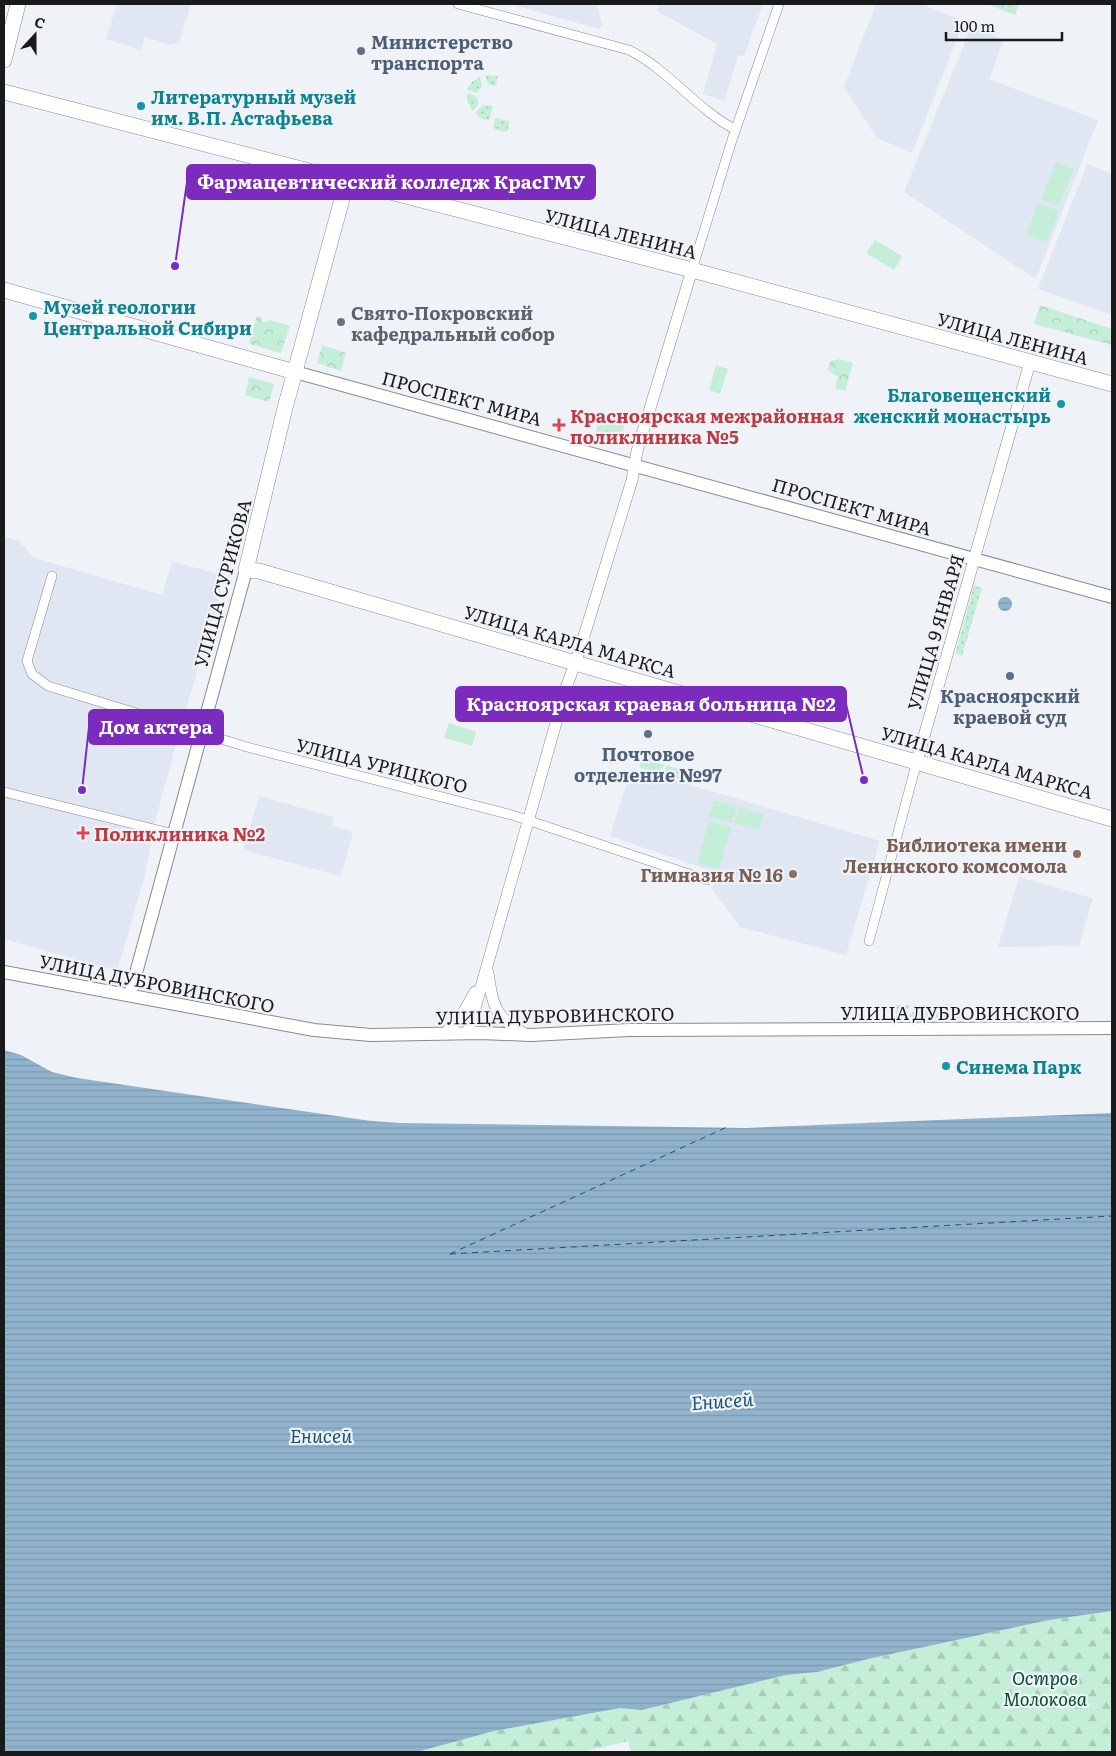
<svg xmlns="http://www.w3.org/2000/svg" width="1116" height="1756" viewBox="0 0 1116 1756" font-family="Literata,serif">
<defs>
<pattern id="grass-dots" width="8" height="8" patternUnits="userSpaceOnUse" patternTransform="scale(1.25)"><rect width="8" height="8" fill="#c5eed9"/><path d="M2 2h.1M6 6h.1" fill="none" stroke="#a9ccba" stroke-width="1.8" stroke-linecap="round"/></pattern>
<pattern id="forest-firs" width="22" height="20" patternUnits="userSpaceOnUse" patternTransform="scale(1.25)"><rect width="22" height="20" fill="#c5eed9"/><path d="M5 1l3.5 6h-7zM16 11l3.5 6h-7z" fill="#a9ccba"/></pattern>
<pattern id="park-crowns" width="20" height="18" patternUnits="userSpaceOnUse" patternTransform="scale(1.25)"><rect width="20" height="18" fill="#c5eed9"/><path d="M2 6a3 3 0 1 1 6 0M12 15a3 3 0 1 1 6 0" fill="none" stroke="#a9ccba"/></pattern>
<pattern id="water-rules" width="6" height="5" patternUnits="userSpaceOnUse" patternTransform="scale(1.25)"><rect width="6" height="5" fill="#91b3cc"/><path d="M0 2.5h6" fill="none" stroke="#7c99af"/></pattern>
</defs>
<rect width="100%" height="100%" fill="#eff2f7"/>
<path fill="#e1e6f3" d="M 117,4 L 191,4 L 179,43 L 170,45 L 145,37 L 141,50 L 106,39 Z
M 510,4 L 597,4 L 602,25 L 599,29 Z
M 659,4 L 763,4 L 744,56 L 738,55 L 725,101 L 703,94 L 717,44 L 657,11 Z
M 876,4 L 921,4 L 964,21 L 912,153 L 877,138 L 844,87 Z
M 971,27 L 1004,40 L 989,79 L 1098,120 L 1036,279 L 904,192 Z
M 1087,164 L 1112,174 L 1112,315 L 1038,289 Z
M 4,537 L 19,541 L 34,558 L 162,595 L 172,561 L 225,576 L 177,740 L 155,822 L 145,875 L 117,971 L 4,939 Z
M 632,768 L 880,841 L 846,955 L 740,927 L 712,889 L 717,873 L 610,836 Z
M 259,796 L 334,817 L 332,826 L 353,832 L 341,876 L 243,850 Z
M 1019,877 L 1093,898 L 1079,946 L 998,947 Z"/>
<path fill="url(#grass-dots)" d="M 485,75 L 498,76 L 496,86 L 488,85 Z
M 480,77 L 482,86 L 477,93 L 467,90 L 472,82 Z
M 467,93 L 476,96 L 479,104 L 473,111 L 468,103 Z
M 483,105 L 493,106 L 489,120 L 482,119 L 475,113 Z
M 495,118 L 510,121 L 507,132 L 493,129 Z
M 974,585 L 982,588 L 962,656 L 956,654 L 956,651 Z
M 952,1004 L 967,1018 L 931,1018 L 943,1005 Z
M 896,1005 L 911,1005 L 905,1011 L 903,1017 L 896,1017 Z
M 920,1005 L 937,1005 L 926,1018 L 908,1017 Z"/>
<path fill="url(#forest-firs)" d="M 1112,1611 L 1112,1752 L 631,1752 L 628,1741 L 583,1752 L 417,1752 L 494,1731 L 620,1708 L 642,1710 L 786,1675 L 817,1672 L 868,1659 L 1049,1620 Z"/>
<path fill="url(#park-crowns)" d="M 987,4 L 1019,4 L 1015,15 Z
M 1040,305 L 1112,329 L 1112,345 L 1034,324 Z
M 257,316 L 262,317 L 262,321 L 268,322 L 269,320 L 290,326 L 281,353 L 249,344 Z
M 322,345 L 346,353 L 341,371 L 317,363 Z
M 839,359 L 853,363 L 845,391 L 835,388 L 838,377 L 828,370 L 830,361 Z
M 249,377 L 274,384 L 269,402 L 245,395 Z
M 600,417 L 625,425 L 620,440 L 612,445 L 593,440 Z
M 667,765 L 683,770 L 680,779 L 665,774 Z"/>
<path fill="#c5eed9" d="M 1056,162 L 1074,169 L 1059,206 L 1041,199 Z
M 1038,203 L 1059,211 L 1047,242 L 1026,235 Z
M 875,240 L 902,256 L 894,270 L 866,253 Z
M 716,365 L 728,369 L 720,394 L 709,390 Z
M 449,723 L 476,732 L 472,746 L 444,738 Z
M 642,758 L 665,765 L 658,773 L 639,767 Z
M 714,800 L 737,807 L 732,823 L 709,817 Z
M 739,807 L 764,814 L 759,830 L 734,823 Z
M 709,821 L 731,827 L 719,869 L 697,863 Z"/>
<path fill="url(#water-rules)" d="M998 604a7 7 0 1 1 14 0a7 7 0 1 1-14 0Z
M 4,1050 L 21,1055 L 52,1072 L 77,1078 L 371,1121 L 401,1123 L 746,1128 L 1112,1113 L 1112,1611 L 1049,1620 L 868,1659 L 817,1672 L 786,1675 L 642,1710 L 620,1708 L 494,1731 L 417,1752 L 4,1752 Z"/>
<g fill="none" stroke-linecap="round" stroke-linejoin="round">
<path stroke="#1b5477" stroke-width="1" stroke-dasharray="6 5" stroke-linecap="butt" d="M 450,1254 L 1112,1216
M 450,1254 L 727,1127"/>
<g stroke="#888a8f" stroke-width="10">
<path id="minor" d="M 458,4 L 629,50 C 669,70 696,109 736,130
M 692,270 L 732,140 L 779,4
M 52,576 L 27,661 L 32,674 L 48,686 L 247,747 L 512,815 L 707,880
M 4,792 L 174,834
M 869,941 L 917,761"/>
</g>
<g stroke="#888a8f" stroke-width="12">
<path id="tertiary" d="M 917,761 L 1030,362
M 488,973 C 493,1007 495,1018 527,1035
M 468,1033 L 565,691 L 580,649 L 632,480 L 637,451 L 692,270
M 445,1034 L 462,1015 L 475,992"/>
</g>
<g stroke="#888a8f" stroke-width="14">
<path id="secondary" d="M 295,372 L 1112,597
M 4,972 L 314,1030 L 371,1035 L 481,1033 L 531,1035 L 629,1030 L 1112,1028
M 130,995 L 246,570"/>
</g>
<g stroke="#888a8f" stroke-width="16">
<path id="primary" d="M 4,92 L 692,270 L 1112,384
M 347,181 L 285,408 L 246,570 L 259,571 L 1112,819
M 4,290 L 295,372"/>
</g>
<g stroke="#888a8f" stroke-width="16">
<path id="trunk" d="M 4,60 L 18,4"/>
</g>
<use href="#minor" stroke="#fff" stroke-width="9"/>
<use href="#tertiary" stroke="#fff" stroke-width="11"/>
<use href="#secondary" stroke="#fff" stroke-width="12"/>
<use href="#primary" stroke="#fff" stroke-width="15"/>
<use href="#trunk" stroke="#fff" stroke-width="15"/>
</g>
<g fill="#5c6f8a" stroke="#eff2f7" stroke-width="2">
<circle cx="361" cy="51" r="5"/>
<circle cx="1010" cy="676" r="5"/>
<circle cx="648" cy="734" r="5"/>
</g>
<g fill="#0f9aa8" stroke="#eff2f7" stroke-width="2">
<circle cx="141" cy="106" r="5"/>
<circle cx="33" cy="316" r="5"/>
<circle cx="1061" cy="404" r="5"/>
<circle cx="946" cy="1066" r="5"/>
</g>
<circle fill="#6b7280" stroke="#eff2f7" stroke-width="2" cx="341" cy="322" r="5"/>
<g fill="#e0444e" stroke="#eff2f7" stroke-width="2">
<path d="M556.5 417.5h5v5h5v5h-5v5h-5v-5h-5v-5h5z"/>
<path d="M80.5 825.5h5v5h5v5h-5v5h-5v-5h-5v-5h5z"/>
</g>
<g fill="#8d6e63" stroke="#eff2f7" stroke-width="2">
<circle cx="1077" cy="854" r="5"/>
<circle cx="793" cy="874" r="5"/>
</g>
<g text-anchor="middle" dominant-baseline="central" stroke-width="4.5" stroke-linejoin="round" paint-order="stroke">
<g font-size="18" font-weight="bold" fill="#4e5e75" stroke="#eff2f7">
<text x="371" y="41" text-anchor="start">Министерство<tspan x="371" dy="21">транспорта</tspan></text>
<text x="1010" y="695">Красноярский<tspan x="1010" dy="21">краевой суд</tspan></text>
<text x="648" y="753">Почтовое<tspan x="648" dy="21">отделение №97</tspan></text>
</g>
<g font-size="18" font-weight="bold" fill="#0d838f" stroke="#eff2f7" text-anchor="start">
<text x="151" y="96">Литературный музей<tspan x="151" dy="21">им. В.П. Астафьева</tspan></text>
<text x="43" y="306">Музей геологии<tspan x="43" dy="21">Центральной Сибири</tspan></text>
<text x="1051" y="394" text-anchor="end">Благовещенский<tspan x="1051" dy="21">женский монастырь</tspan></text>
<text x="956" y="1066">Синема Парк</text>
</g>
<g font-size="18" fill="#191a1c" stroke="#eff2f7">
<text transform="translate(621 233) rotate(14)">УЛИЦА ЛЕНИНА</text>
<text transform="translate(1013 338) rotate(15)">УЛИЦА ЛЕНИНА</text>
<text transform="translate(462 398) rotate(15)">ПРОСПЕКТ МИРА</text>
<text transform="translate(852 506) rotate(16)">ПРОСПЕКТ МИРА</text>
<text transform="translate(222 583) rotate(-75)">УЛИЦА СУРИКОВА</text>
<text transform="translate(935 632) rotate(-74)">УЛИЦА 9 ЯНВАРЯ</text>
<text transform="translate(570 641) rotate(16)">УЛИЦА КАРЛА МАРКСА</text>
<text transform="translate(987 762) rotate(16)">УЛИЦА КАРЛА МАРКСА</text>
<text transform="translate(382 765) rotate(14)">УЛИЦА УРИЦКОГО</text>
<text transform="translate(157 983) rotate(11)">УЛИЦА ДУБРОВИНСКОГО</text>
<text x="960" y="1012">УЛИЦА ДУБРОВИНСКОГО</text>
<text transform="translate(555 1015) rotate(-1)">УЛИЦА ДУБРОВИНСКОГО</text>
</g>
<g font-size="18" font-weight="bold" fill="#5b616d" stroke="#eff2f7" text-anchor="start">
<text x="351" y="312">Свято-Покровский<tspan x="351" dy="21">кафедральный собор</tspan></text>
</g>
<g font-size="18" font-weight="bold" fill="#be3a42" stroke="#eff2f7" text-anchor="start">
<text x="570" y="415">Красноярская межрайонная<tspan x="570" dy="21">поликлиника №5</tspan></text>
<text x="94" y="833">Поликлиника №2</text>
</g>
<g font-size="18" font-weight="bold" fill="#785e54" stroke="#eff2f7" text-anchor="end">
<text x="1067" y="844">Библиотека имени<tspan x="1067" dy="21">Ленинского комсомола</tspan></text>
<text x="783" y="874">Гимназия № 16</text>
</g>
<g font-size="18" font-style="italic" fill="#014f34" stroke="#eff2f7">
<text x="1045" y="1677">Остров<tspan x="1045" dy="21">Молокова</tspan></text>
</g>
<g font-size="19" font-style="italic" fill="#1b5477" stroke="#eff2f7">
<text transform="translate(722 1400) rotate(-4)">Енисей</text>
<text x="321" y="1435">Енисей</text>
</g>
</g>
<path fill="none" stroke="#7b2cbf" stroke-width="2" d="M175 266L187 182M864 780L846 704M82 790L89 727"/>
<g fill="#7b2cbf" stroke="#eff2f7" stroke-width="2">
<circle cx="175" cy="266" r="5"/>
<circle cx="864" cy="780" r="5"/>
<circle cx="82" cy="790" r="5"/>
</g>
<g fill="#7b2cbf" stroke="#7b2cbf" stroke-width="2">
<rect x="187" y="165" width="408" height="34" rx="5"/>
<rect x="456" y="687" width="390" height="34" rx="5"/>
<rect x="89" y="710" width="134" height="34" rx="5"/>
</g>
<g font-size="19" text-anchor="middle" font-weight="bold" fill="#fff">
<text x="391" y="189">Фармацевтический колледж КрасГМУ</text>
<text x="651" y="711">Красноярская краевая больница №2</text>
<text x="156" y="734">Дом актера</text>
</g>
<rect width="1116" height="1756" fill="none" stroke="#191a1c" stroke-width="10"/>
<g transform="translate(35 35) rotate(21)" stroke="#eff2f7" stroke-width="4" paint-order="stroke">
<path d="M0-4L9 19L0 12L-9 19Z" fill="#191a1c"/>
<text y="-8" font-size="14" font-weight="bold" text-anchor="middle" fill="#191a1c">С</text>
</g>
<path d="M946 32v8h116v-8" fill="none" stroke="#191a1c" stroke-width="2.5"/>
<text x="954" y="32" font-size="15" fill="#191a1c" stroke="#eff2f7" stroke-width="4" paint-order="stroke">100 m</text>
</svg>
